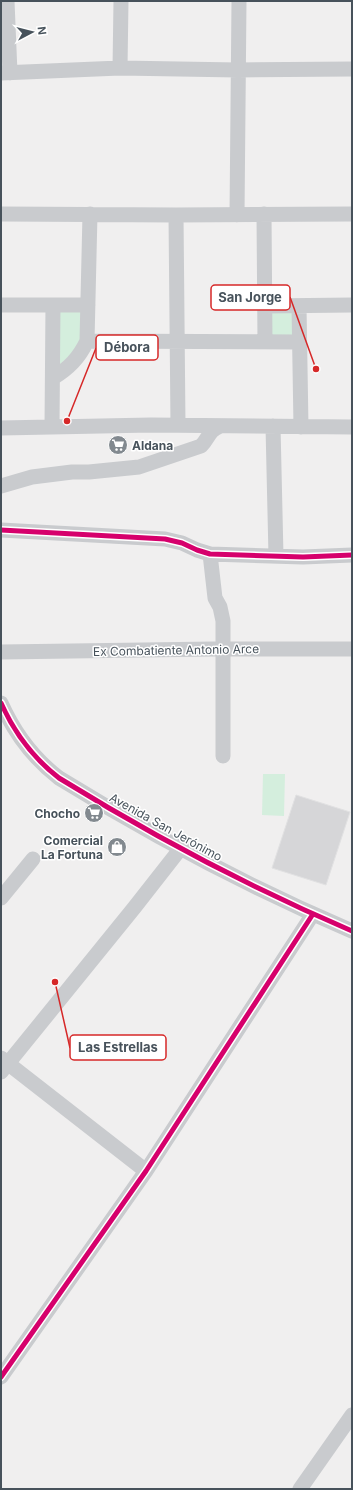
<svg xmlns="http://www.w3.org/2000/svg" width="353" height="1490" viewBox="0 0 353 1490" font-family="Inter,sans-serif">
<rect width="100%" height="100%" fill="#f0efef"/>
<path fill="#d4eedd" d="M 292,309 L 295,337 L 271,338 L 269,312 Z
M 59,310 L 82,310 L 80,346 L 57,367 Z
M 263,774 L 285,774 L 284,816 L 262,815 Z"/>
<path fill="#d6d6d8" stroke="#e1e1e2" d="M 296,795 L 350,812 L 326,885 L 272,868 Z"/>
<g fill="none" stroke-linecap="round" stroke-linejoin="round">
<path stroke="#c9cbce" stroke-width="15" d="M 7,1 L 10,73
M 120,68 L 121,1
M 1,73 L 120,68 L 238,70 L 352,69
M 1,214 L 176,215 L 352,214
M 264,214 L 265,342
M 176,215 L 178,425
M 237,215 L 239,1
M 1,305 L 88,305
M 265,306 L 352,305
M 299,306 L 301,427
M 87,341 L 299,342
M 53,378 C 69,368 79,358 87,341 L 90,214
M 52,426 L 53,305
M 273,426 L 276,556
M 1,428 L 151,425 L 352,427
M 1,486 L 32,477 L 72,472 L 89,472 L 139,467 L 201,446 C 209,438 208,431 220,426
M 1,530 L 165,539 L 182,543 L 197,550 L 210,554 L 303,557 L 352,555
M 210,554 L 215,598 L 220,607 L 223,621 L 223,756
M 1,652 L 214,649 L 352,649
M 1,703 C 14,732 33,758 59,778 C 153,836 251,888 352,931
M 1,898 L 33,859
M 1,1058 L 146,1171
M 1,1072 L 134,908 L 181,848
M 1,1377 L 146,1171 L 313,914
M 300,1489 L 352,1415"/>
<g stroke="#fff" stroke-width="8">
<path id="cycleway" d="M 1,530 L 165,539 L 182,543 L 197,550 L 210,554 L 303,557 L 352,555
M 1,703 C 14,732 33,758 59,778 C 153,836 251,888 352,931
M 1,1377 L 146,1171 L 313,914"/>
</g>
<use href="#cycleway" stroke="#d6006c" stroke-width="5"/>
</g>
<defs>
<g id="supermarket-disc" transform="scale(1)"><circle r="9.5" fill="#82898f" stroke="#fff"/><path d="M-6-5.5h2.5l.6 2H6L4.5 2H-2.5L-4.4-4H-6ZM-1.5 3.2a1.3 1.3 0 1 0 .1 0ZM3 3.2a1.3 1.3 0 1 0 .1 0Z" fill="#fff"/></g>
<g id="shop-disc" transform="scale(1)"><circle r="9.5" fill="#82898f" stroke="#fff"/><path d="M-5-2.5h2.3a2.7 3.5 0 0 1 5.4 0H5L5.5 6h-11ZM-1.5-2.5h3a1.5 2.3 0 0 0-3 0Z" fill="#fff"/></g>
</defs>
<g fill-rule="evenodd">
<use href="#supermarket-disc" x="118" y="445"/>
<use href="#supermarket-disc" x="94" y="813"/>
<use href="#shop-disc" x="117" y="847"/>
</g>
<g text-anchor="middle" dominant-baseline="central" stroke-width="3" stroke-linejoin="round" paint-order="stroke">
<g font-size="12" font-weight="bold" fill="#47525b" stroke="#fff" text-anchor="end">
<text x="132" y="445" text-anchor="start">Aldana</text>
<text x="80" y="813">Chocho</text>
<text x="103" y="840">Comercial<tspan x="103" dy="14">La Fortuna</tspan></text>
</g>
<g font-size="12" fill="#47525b" stroke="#fff">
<text transform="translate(176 650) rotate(-1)">Ex Combatiente Antonio Arce</text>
<text transform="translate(166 827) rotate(29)">Avenida San Jerónimo</text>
</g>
</g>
<path fill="none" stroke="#d62828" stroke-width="1.5" d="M316 369L290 297M67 421L96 348M55 982L70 1048"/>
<g fill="#d62828" stroke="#fff" stroke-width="1.5">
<circle cx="316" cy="369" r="4"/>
<circle cx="67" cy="421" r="4"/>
<circle cx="55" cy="982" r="4"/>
</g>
<g fill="#fff" stroke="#d62828" stroke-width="1.5">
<rect x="211" y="285" width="79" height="25" rx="4"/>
<rect x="96" y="335" width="62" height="25" rx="4"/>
<rect x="70" y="1035" width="96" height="25" rx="4"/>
</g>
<g font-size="13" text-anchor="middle" font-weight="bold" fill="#47525b">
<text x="250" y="302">San Jorge</text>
<text x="127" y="352">Débora</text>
<text x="118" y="1052">Las Estrellas</text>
</g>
<rect width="353" height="1490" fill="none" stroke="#47525b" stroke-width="4"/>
<g transform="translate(32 32) rotate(83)" stroke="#ffffff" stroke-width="3" paint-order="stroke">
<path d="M0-3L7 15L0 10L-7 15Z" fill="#47525b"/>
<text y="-6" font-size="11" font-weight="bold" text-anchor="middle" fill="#47525b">N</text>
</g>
</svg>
